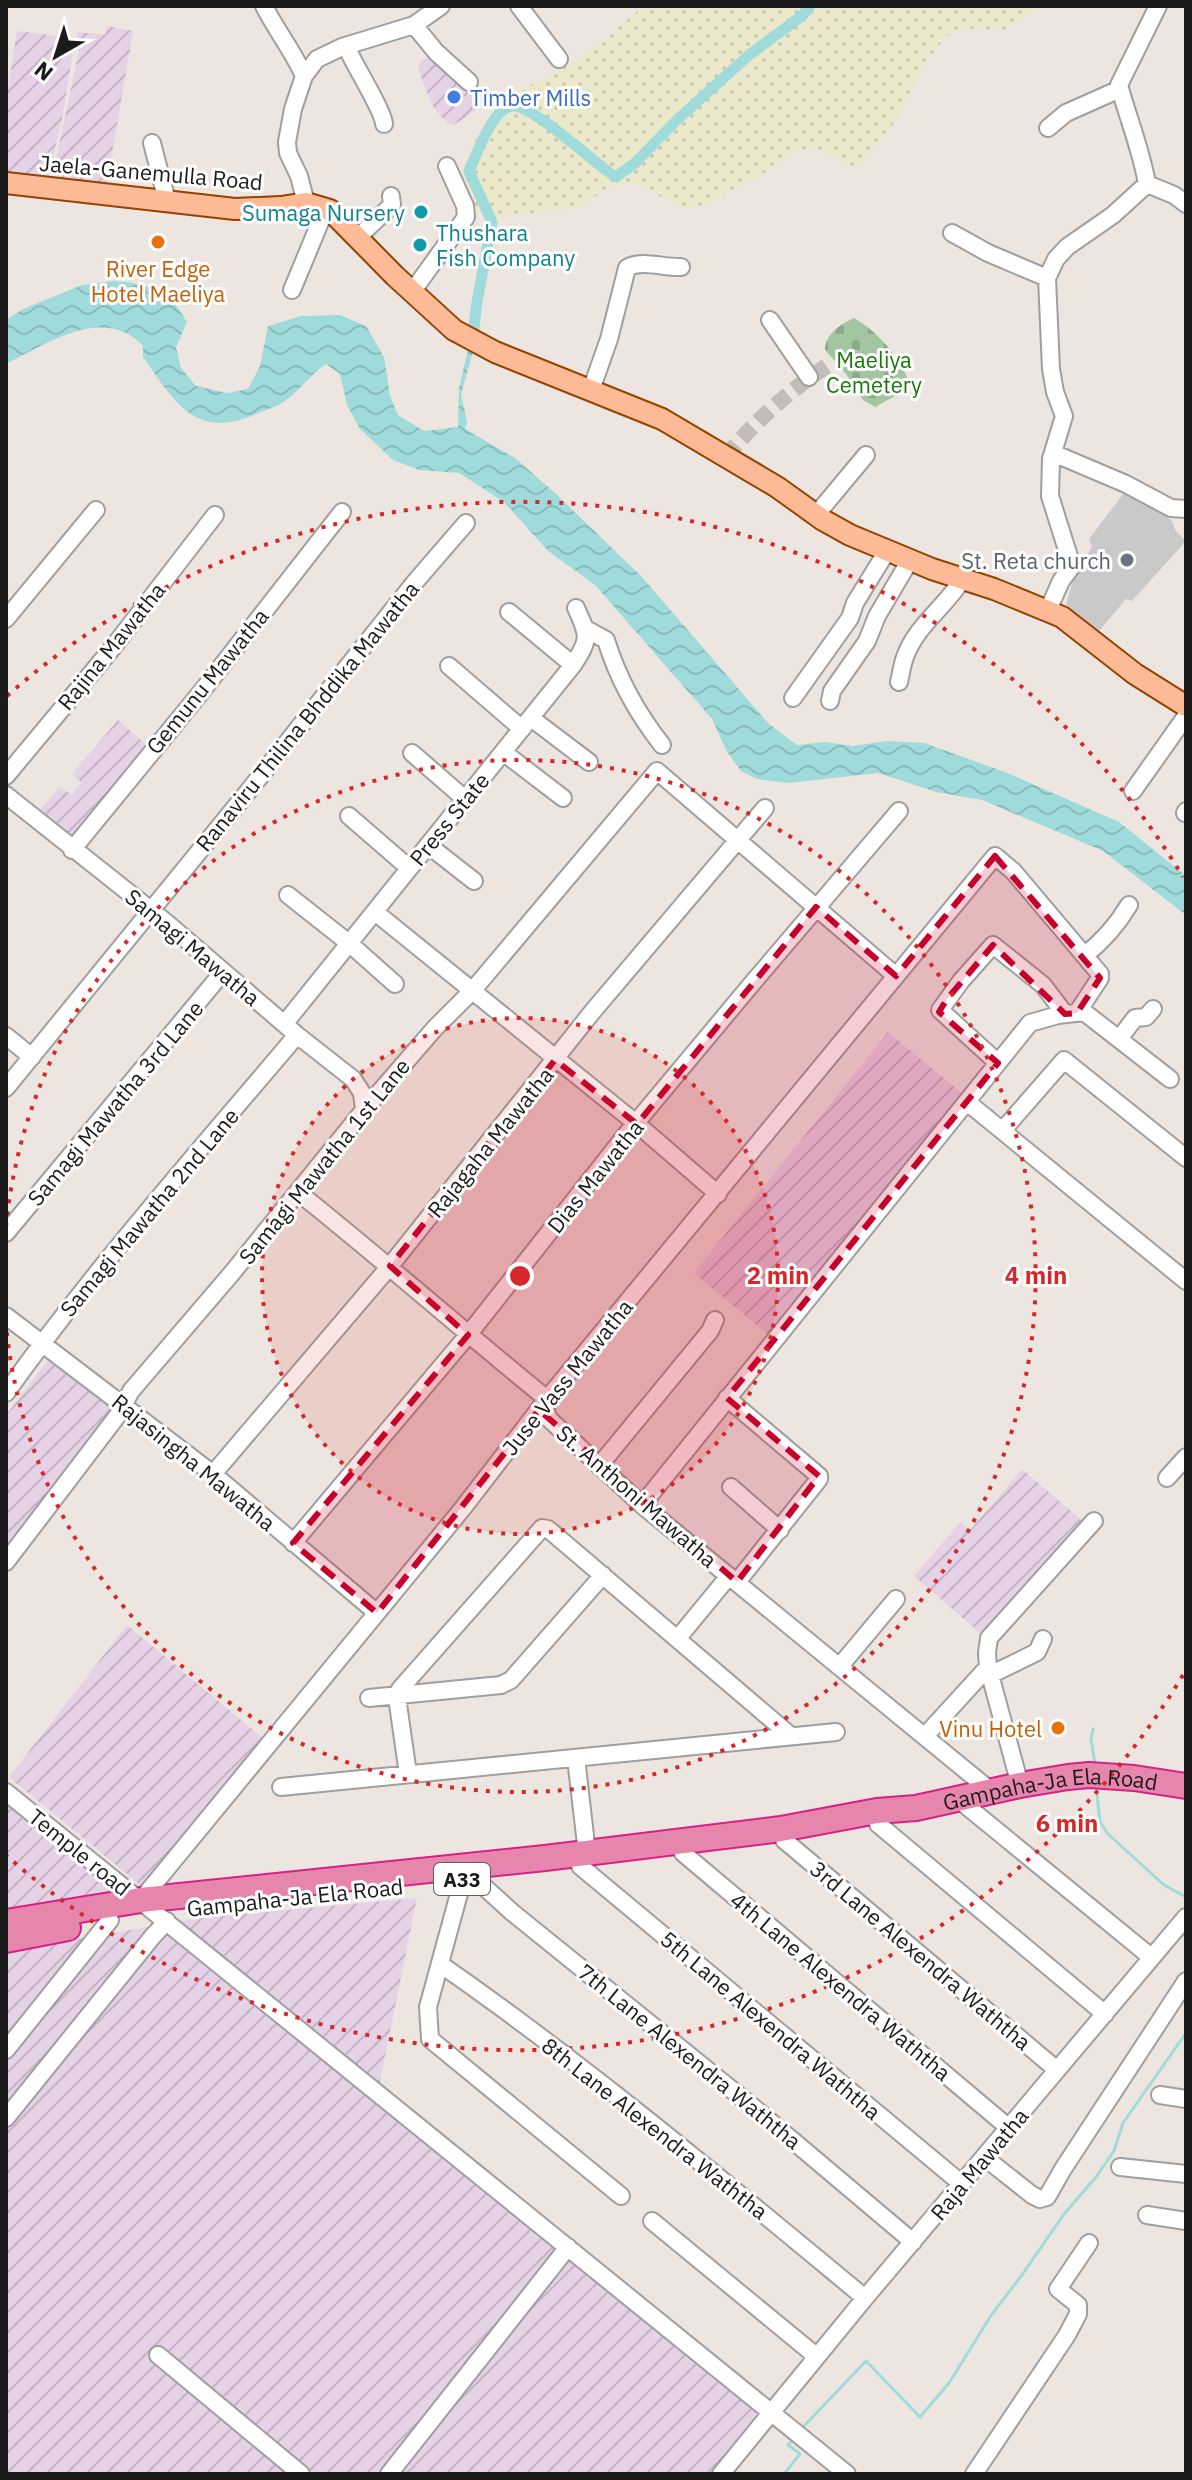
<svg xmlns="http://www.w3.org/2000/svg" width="1192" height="2480" viewBox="0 0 1192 2480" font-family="'IBM Plex Sans',sans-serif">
<defs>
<pattern id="industrial-furrows" width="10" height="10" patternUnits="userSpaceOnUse" patternTransform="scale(2)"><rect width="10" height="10" fill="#e6d2e6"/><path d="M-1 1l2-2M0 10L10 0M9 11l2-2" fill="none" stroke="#c5b4c5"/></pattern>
<pattern id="farmland-dots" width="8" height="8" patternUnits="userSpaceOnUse" patternTransform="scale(2)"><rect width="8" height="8" fill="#ece8cb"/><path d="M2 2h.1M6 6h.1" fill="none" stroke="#cac6ae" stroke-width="1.8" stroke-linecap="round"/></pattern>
<pattern id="cemetery-stones" width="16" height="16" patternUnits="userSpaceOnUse" patternTransform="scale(2)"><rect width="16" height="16" fill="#a3c6a1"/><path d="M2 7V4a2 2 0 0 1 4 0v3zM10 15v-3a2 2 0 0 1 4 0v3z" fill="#8caa8a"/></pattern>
<pattern id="water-waves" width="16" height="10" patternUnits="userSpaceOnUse" patternTransform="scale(2)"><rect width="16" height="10" fill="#a0dbdb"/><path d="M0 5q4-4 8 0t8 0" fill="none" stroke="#89bbbb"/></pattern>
</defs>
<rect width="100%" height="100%" fill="#ede6e0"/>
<path fill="url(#industrial-furrows)" d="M 107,26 L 133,31 L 106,189 L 51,182 L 79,51 L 75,49 L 78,32 L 105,35 Z
M 17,31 L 75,38 L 63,114 L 48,179 L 6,173 L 6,101 Z
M 436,55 L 450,69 L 456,82 L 463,78 L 469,85 L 479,108 L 454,125 L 447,123 L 434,108 L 422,81 L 418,66 L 422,60 Z
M 118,720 L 150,748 L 74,841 L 38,812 L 60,787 L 72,795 L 81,782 L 72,774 Z
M 888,1032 L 964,1095 L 770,1336 L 694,1273 Z
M 52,1355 L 121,1409 L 6,1555 L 6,1415 Z
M 1022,1469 L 1085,1523 L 987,1639 L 914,1576 L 960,1522 L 970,1530 Z
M 127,1625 L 263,1738 L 144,1888 L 9,1777 Z
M 6,1794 L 112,1880 L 116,1895 L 49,1903 L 6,1910 Z
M 417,1898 L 376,2101 L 761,2414 L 711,2474 L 6,2474 L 6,1951 L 200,1918 Z"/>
<path fill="#c9c9c9" d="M 1128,488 L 1150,502 L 1172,521 L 1175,530 L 1186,541 L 1132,601 L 1126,599 L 1099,631 L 1066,605 L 1074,576 L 1092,547 L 1089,539 Z"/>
<path fill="url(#farmland-dots)" d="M 643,6 L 1038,6 L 1028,16 L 1004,30 L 964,28 L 948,35 L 928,58 L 899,116 L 858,169 L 812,147 L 793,152 L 759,176 L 705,205 L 684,209 L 637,184 L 609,186 L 579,209 L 550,210 L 495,219 L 477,212 L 466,185 L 463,166 L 485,120 L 515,93 L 561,70 L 610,36 Z"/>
<path fill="url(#cemetery-stones)" d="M 854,318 C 878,332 899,356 909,382 L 900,393 L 875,407 L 863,400 L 846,374 L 825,350 C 825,334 841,324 854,318 Z"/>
<path fill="url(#water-waves)" d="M 113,281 C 147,283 170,290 187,322 L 176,347 L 181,368 L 196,386 L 227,393 L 248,389 L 260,366 L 268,326 L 301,316 L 340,315 L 366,326 L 384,357 L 390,396 L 398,415 L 424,431 L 458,427 L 459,388 L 469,346 L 474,348 L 461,394 L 467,422 L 465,429 L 515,458 L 555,493 L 641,576 L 769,724 L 797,745 L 826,742 L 852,746 L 887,741 L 924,743 L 1005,772 L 1119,822 L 1186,876 L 1186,915 L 1103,851 L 982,800 L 936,792 L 878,773 L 789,783 L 757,779 L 741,771 L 727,752 L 712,719 L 595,585 L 548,551 L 504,502 L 459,473 L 419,470 L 393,460 L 360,429 L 347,405 L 340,374 L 326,364 C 310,375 299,391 285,401 C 277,407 265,410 256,414 C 195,441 175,402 143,357 L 143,346 C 104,304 46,344 6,364 L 6,320 L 23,309 L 82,285 Z"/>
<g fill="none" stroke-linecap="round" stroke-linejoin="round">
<path stroke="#a0dbdb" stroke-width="3" d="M 1093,1729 L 1091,1739 L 1095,1764
M 1096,1785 L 1100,1822 L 1108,1834 L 1164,1885 L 1186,1897
M 804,2426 L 866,2361 L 920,2417 L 949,2383 L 992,2314 L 1022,2275 L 1064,2214 L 1096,2177 L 1114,2151 L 1123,2123 L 1186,2033
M 784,2474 L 800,2454 L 788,2445 L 792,2441"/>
<path stroke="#a0dbdb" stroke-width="11" d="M 472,343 L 477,302 L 492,222 L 469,171 C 477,154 490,115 508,107 C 528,98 596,166 616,177 L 635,163 L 678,119 L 749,55 L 803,15 L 810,6"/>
<path stroke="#c3bdb9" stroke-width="16" stroke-dasharray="16 8" stroke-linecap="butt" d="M 726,457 C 756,419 792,389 831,363"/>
<g stroke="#9f9f9f" stroke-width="20">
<path id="minor" d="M 264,6 C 276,30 293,51 304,76
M 519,6 L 559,59
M 414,25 L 436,52 L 469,82
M 346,46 C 353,63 384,112 384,124
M 1048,128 L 1066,113 L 1120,89
M 152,143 L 167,201
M 1147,184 L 1174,195 L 1186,204
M 306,203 L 299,176 L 288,153 L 287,142 L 293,109 L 304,76 L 317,59 L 342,47 L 414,25 L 441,6
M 952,233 L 988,253 L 1047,278
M 357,238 L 392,205 L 391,196
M 292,290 L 326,208
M 412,292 L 466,217 L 465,206 L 447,166
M 770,320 L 809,377
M 591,390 L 609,339 L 627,268 C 641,259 664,268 681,267
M 1053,453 L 1126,484 L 1171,508 L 1186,509
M 816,515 L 866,455
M 1048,610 L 1061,581 L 1072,566 L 1050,496 L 1051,459 L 1064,416 L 1055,392 L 1051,369 L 1047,278 L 1056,259 L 1067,247 L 1113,215 L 1147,184 C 1141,149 1128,118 1119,85 L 1158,6
M 509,612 L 573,665
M 6,619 L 96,510
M 586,629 L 606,640 C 618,679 637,713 662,745
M 449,666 L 522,729
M 899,682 C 901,674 902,665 905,657 C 916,626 945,607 962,580
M 793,698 L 850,618 L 855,603 L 887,551
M 830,701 L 832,691 L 867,641 L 877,616 L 910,560
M 531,718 L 589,762
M 503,752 L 563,798
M 412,753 L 465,799
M 6,776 L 114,646 L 215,515
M 1133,791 L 1186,716
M 6,795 L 167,923 L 297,1035 L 353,1079 L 362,1093 L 364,1110
M 1185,813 L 1186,811
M 349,816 L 409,868
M 428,845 L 474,881
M 72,850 L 202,691 L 342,512
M 288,895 L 350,944 L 395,984
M 375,912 L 637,1124 L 718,1194
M 1085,955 C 1103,941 1117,925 1129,905
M 285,1023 L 573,665 C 590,639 589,636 576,608
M 6,1036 L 32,1057
M 1119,1039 L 1135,1018 L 1146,1017 L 1153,1009
M 998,1063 L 940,1010 L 961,981 L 993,945 L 1043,985 L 1065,1014
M 6,1088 L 246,794 L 415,582 L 466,523
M 967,1102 L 1186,1281
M 1003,1130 L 1064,1060 L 1186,1158
M 299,1193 C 383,1260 463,1331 547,1399
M 6,1233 L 223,972
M 6,1316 L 213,1474 L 377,1613
M 6,1393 C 95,1268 198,1152 297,1035
M 727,1398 L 819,1476 L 819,1479 L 737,1582
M 547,1399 L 544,1406 L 549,1419 L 642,1505 L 991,1791
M 599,1466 L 710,1331 L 715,1320
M 213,1474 L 390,1266 L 593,1011 L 765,808
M 1167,1478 L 1186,1457
M 731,1487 L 780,1530
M 642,1505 L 1030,1023 L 1058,1015 L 1084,1012 L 1170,1079
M 293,1543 L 468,1335 L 629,1131 L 750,986 L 899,811
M 6,1562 L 118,1415 L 131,1391 L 232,1273 L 364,1110 L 435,1028 L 473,990 L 657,771 L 896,976
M 678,1638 L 729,1576
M 840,1666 L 896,1599
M 990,1675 L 1037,1652 L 1043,1639
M 369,1698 L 501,1685 L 511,1680 L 603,1575
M 925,1736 L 988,1667
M 576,1758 L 587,1853
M 408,1774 L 397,1697 L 400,1689 L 542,1528 L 548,1529 L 791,1736
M 1020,1785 L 988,1667 L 987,1653 L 989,1638 L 1094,1521
M 281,1787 L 836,1732
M 6,1792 L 847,2474
M 958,1799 L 1151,1957
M 878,1824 L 1105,2014
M 784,1840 L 1057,2070
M 677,1842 L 683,1853 L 1009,2128
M 473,1866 L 481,1884 L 513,1913 L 747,2102 L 913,2242
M 580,1866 L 962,2184
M 463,1867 L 463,1879 L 428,2007 L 430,2039 L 621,2196
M 141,1900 L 463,1508 L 547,1399 L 995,856 L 1013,871 L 1100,974 L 1100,978 L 1077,1013
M 440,1964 C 588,2067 726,2183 865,2298
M 6,2050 L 110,1920
M 1160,2095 L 1186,2099
M 6,2118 L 153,1936 L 167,1921
M 984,2157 L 1032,2195 L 1040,2199 L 1047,2197 L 1063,2169 L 1186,1981
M 1120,2167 L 1186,2174
M 1147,2215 L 1186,2221
M 652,2221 L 816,2356
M 158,2355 L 301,2474
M 389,2474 L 568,2247
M 721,2474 L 865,2298 L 1186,1917
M 974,2474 L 1067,2335 L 1078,2314 L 1078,2305 L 1058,2289 L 1089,2243"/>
</g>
<g stroke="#924300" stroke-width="24">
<path id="major" d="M 6,183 L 235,209 L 281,207 L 306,203 L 330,210 L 395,276 L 454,330 L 495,352 L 662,419 L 777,487 L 823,520 L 850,535 L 932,569 L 994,589 L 1062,617 L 1135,674 L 1186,706"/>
</g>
<g stroke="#d62286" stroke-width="28">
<g id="highway">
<path id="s1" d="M 6,1922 L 141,1900 L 545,1858 L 781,1829 L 877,1811 L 916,1808 L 1020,1785 L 1068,1777 L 1089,1775 L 1134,1778 L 1186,1786"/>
<path d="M 6,1940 L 68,1928"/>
</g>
</g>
<use href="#minor" stroke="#fff" stroke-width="16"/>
<use href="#major" stroke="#fcba96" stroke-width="20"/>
<use href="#highway" stroke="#e686ac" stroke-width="24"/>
</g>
<path fill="#c6002a" fill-opacity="0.2" stroke="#c6002a" stroke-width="6" stroke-dasharray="16 10" stroke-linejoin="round" d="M 995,856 L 1100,978 L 1077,1013 L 1065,1014 L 993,945 L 947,999 L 939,1012 L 998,1063 L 727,1398 L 819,1476 L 737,1582 L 539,1410 L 377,1613 L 293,1543 L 468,1335 L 390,1266 L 555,1060 L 637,1124 L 816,907 L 896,976 Z"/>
<circle cx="520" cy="1276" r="258" fill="#d62828" fill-opacity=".12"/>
<g fill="none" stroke="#d62828" stroke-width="4" stroke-dasharray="4 8">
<circle cx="520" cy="1276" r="258"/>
<path d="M6 1227A516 516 0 1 1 6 1325"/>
<path d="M1183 1675A774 774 0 0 1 7 1856M7 696A774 774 0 0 1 1183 877"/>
</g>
<circle fill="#3f7fe0" stroke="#fff" stroke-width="3" cx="454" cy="97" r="8"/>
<g fill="#0f9aa8" stroke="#fff" stroke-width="3">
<circle cx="421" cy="212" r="8"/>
<circle cx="420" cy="245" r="8"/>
</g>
<g fill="#e8710a" stroke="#fff" stroke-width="3">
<circle cx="158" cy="242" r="8"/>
<circle cx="1058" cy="1728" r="8"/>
</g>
<circle fill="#6b7280" stroke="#fff" stroke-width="3" cx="1127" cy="560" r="8"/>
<g text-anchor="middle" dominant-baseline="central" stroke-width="6" stroke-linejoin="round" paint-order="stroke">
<rect fill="#fff" stroke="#5f5f5f" stroke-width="2" x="434" y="1863" width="56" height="32" rx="6"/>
<g font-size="20" font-weight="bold" fill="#1b1b1b">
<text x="462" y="1879">A33</text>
</g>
<g font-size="22" fill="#366cbe" stroke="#fff" text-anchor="start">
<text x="470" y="97">Timber Mills</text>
</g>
<g font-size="22" fill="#1b1b1b" stroke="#fff">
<text transform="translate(151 172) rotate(5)">Jaela-Ganemulla Road</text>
<text transform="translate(111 646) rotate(-51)">Rajina Mawatha</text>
<text transform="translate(207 681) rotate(-51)">Gemunu Mawatha</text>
<text transform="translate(307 716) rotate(-51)">Ranaviru Thilina Bhddika Mawatha</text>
<text transform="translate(449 819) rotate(-51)">Press State</text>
<text transform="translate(193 947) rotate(40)">Samagi Mawatha</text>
<text transform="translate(115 1103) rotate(-50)">Samagi Mawatha 3rd Lane</text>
<text transform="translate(490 1142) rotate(-51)">Rajagaha Mawatha</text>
<text transform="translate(324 1161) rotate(-51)">Samagi Mawatha 1st Lane</text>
<text transform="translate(595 1176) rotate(-51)">Dias Mawatha</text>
<text transform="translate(149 1212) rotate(-50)">Samagi Mawatha 2nd Lane</text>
<text transform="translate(567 1377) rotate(-51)">Juse Vass Mawatha</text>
<text transform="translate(194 1462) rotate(39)">Rajasingha Mawatha</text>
<text transform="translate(637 1496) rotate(41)">St. Anthoni Mawatha</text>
<text stroke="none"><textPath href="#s1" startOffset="1054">Gampaha-Ja Ela Road</textPath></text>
<text transform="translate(80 1852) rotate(39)">Temple road</text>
<text transform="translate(295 1897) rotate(-6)">Gampaha-Ja Ela Road</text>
<text transform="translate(921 1955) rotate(40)">3rd Lane Alexendra Waththa</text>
<text transform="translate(841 1986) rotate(40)">4th Lane Alexendra Waththa</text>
<text transform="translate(771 2025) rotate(40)">5th Lane Alexendra Waththa</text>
<text transform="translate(690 2056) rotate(39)">7th Lane Alexendra Waththa</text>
<text transform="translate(655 2128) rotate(38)">8th Lane Alexendra Waththa</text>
<text transform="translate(979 2164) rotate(-50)">Raja Mawatha</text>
</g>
<g font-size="22" fill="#0d838f" stroke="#fff" text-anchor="end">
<text x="405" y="212">Sumaga Nursery</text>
<text x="436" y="232" text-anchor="start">Thushara<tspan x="436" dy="25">Fish Company</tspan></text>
</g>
<g font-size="22" fill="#c56008" stroke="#fff">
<text x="158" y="268">River Edge<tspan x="158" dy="25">Hotel Maeliya</tspan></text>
<text x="1042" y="1728" text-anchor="end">Vinu Hotel</text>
</g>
<g font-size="22" fill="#18780a" stroke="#fff">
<text x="874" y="359">Maeliya<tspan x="874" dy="25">Cemetery</tspan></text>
</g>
<g font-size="22" fill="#5b616d" stroke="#fff" text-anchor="end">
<text x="1111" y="560">St. Reta church</text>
</g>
</g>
<circle cx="520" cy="1276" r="12" fill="#d62828" stroke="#fff" stroke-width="4"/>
<g font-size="24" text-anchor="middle" font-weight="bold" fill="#d62828" stroke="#fff" stroke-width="6" stroke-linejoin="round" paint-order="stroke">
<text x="778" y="1284">2 min</text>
<text x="1036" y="1284">4 min</text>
<text x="1067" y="1832">6 min</text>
</g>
<rect width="1192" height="2480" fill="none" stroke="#1b1b1b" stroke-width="16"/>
<g transform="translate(56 56) rotate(219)" stroke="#ffffff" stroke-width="6" paint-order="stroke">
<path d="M0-6L14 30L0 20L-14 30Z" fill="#1b1b1b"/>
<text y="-12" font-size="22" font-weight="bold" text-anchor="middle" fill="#1b1b1b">N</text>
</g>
</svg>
